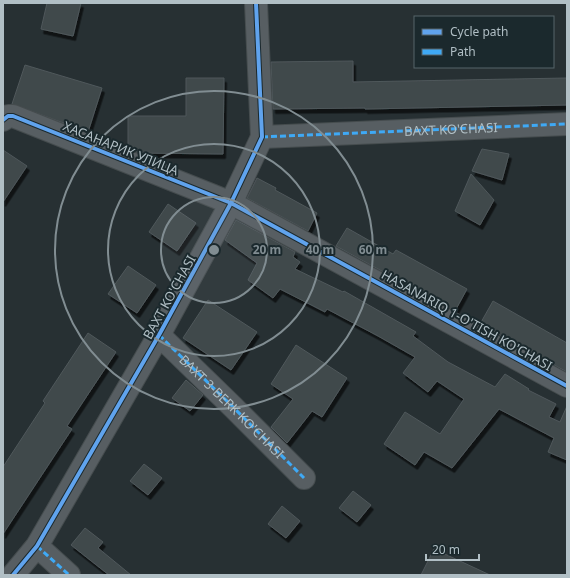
<svg xmlns="http://www.w3.org/2000/svg" width="570" height="578" viewBox="0 0 570 578" font-family="'Noto Sans',sans-serif">
<defs>
<filter id="shadow"><feDropShadow dx="2.5" dy="4.5" stdDeviation="0" flood-color="#0009"/></filter>
</defs>
<rect width="100%" height="100%" fill="#273033"/>
<path fill="#40484b" stroke="#4f585b" filter="url(#shadow)" d="M 47,3 L 81,3 L 73,36 L 41,29 Z
M 353,61 L 353,82 L 567,78 L 567,105 L 365,109 L 365,108 L 273,109 L 271,62 Z
M 25,65 L 102,88 L 88,132 L 12,104 Z
M 186,78 L 224,78 L 223,154 L 138,153 L 128,148 L 128,116 L 186,116 Z
M 482,149 L 509,154 L 502,180 L 472,171 Z
M 3,150 L 27,166 L 3,202 Z
M 471,174 L 494,200 L 480,225 L 455,211 Z
M 257,178 L 276,188 L 275,190 L 317,213 L 308,231 L 247,198 Z
M 168,204 L 196,223 L 177,251 L 149,232 Z
M 236,220 L 295,252 L 293,257 L 300,262 L 295,269 L 343,292 L 344,291 L 416,332 L 413,336 L 448,362 L 495,387 L 505,374 L 529,389 L 528,390 L 556,404 L 549,417 L 560,422 L 567,406 L 567,460 L 548,452 L 554,438 L 499,409 L 452,468 L 424,452 L 415,465 L 384,444 L 405,412 L 440,434 L 464,399 L 437,381 L 428,392 L 403,373 L 415,357 L 378,336 L 327,309 L 325,312 L 280,289 L 273,298 L 248,280 L 257,263 L 225,240 Z
M 347,228 L 393,254 L 396,250 L 467,289 L 455,311 L 336,246 Z
M 128,266 L 156,285 L 137,313 L 108,294 Z
M 208,300 L 257,332 L 231,370 L 183,338 Z
M 493,301 L 567,343 L 567,372 L 480,324 Z
M 88,333 L 116,352 L 67,426 L 72,429 L 3,534 L 3,467 L 45,403 L 43,401 Z
M 296,345 L 347,378 L 322,417 L 312,411 L 287,443 L 271,427 L 293,399 L 271,384 Z
M 186,380 L 203,395 L 190,411 L 172,398 Z
M 144,464 L 162,478 L 148,495 L 130,481 Z
M 353,491 L 371,505 L 357,522 L 339,508 Z
M 282,506 L 300,521 L 286,538 L 268,524 Z
M 85,528 L 103,542 L 98,548 L 131,575 L 109,575 L 71,545 Z
M 434,549 L 490,575 L 421,575 Z"/>
<g fill="none" stroke-linecap="round" stroke-linejoin="round">
<g stroke="#454c4e" stroke-width="24">
<g id="minor">
<path d="M 3,120 L 8,116 L 13,116 L 231,203 L 567,386"/>
<path id="s1" d="M 262,137 L 567,124"/>
<path id="s2" d="M 159,335 L 233,407 L 304,478"/>
<path d="M 37,546 L 69,575"/>
<path d="M 13,575 L 37,546 L 159,335 L 231,203 L 262,137 L 256,3"/>
</g>
</g>
<use href="#minor" stroke="#575e62" stroke-width="22"/>
<path stroke="#3fa9f5" stroke-width="3" stroke-dasharray="6 3" stroke-linecap="butt" d="M 262,137 L 567,124
M 159,335 L 233,407 L 304,478
M 37,546 L 69,575"/>
<g stroke="#1b292d" stroke-width="6">
<path id="cycleway" d="M 3,120 L 8,116 L 13,116 L 231,203 L 567,386
M 13,575 L 37,546 L 159,335 L 231,203 L 262,137 L 256,3"/>
</g>
<use href="#cycleway" stroke="#60a3ed" stroke-width="4"/>
</g>
<circle cx="214" cy="250" r="53" fill="#818d92" fill-opacity=".12"/>
<g fill="none" stroke="#818d92" stroke-width="2">
<circle cx="214" cy="250" r="53"/>
<circle cx="214" cy="250" r="106"/>
<circle cx="214" cy="250" r="159"/>
</g>
<g text-anchor="middle" dominant-baseline="central" stroke-width="4" stroke-linejoin="round" paint-order="stroke">
<g font-size="13" fill="#b1bfc5" stroke="#1b292d">
<text stroke="none"><textPath href="#s1" startOffset="189">BAXT KO'CHASI</textPath></text>
<text transform="translate(121 148) rotate(22)">ХАСАНАРИК УЛИЦА</text>
<text transform="translate(169 297) rotate(-61)">BAXT KO'CHASI</text>
<text transform="translate(467 320) rotate(29)">HASANARIQ 1-O'TISH KO'CHASI</text>
<text stroke="none"><textPath href="#s2" startOffset="102">BAXT 3-BERK KO'CHASI</textPath></text>
</g>
</g>
<circle cx="214" cy="250" r="6" fill="#818d92" stroke="#1b292d" stroke-width="2"/>
<g font-size="12" text-anchor="middle" font-weight="bold" fill="#818d92" stroke="#1b292d" stroke-width="4" stroke-linejoin="round" paint-order="stroke">
<text x="267" y="254">20 m</text>
<text x="320" y="254">40 m</text>
<text x="373" y="254">60 m</text>
</g>
<rect width="570" height="578" fill="none" stroke="#b1bfc5" stroke-width="8"/>
<rect x="414" y="16" width="140" height="52" fill="#1b292d" stroke="#57656a"/>
<rect x="422" y="29" width="20" height="6" fill="#60a3ed" stroke="#57656a"/>
<text x="450" y="36" font-size="12" fill="#b1bfc5">Cycle path</text>
<rect x="422" y="49" width="20" height="6" fill="#3fa9f5" stroke="#57656a"/>
<text x="450" y="56" font-size="12" fill="#b1bfc5">Path</text>
<path d="M426 554v6h53v-6" fill="none" stroke="#b1bfc5" stroke-width="2"/>
<text x="432" y="554" font-size="12" fill="#b1bfc5" stroke="#1b292d" stroke-width="3" paint-order="stroke">20 m</text>
</svg>
